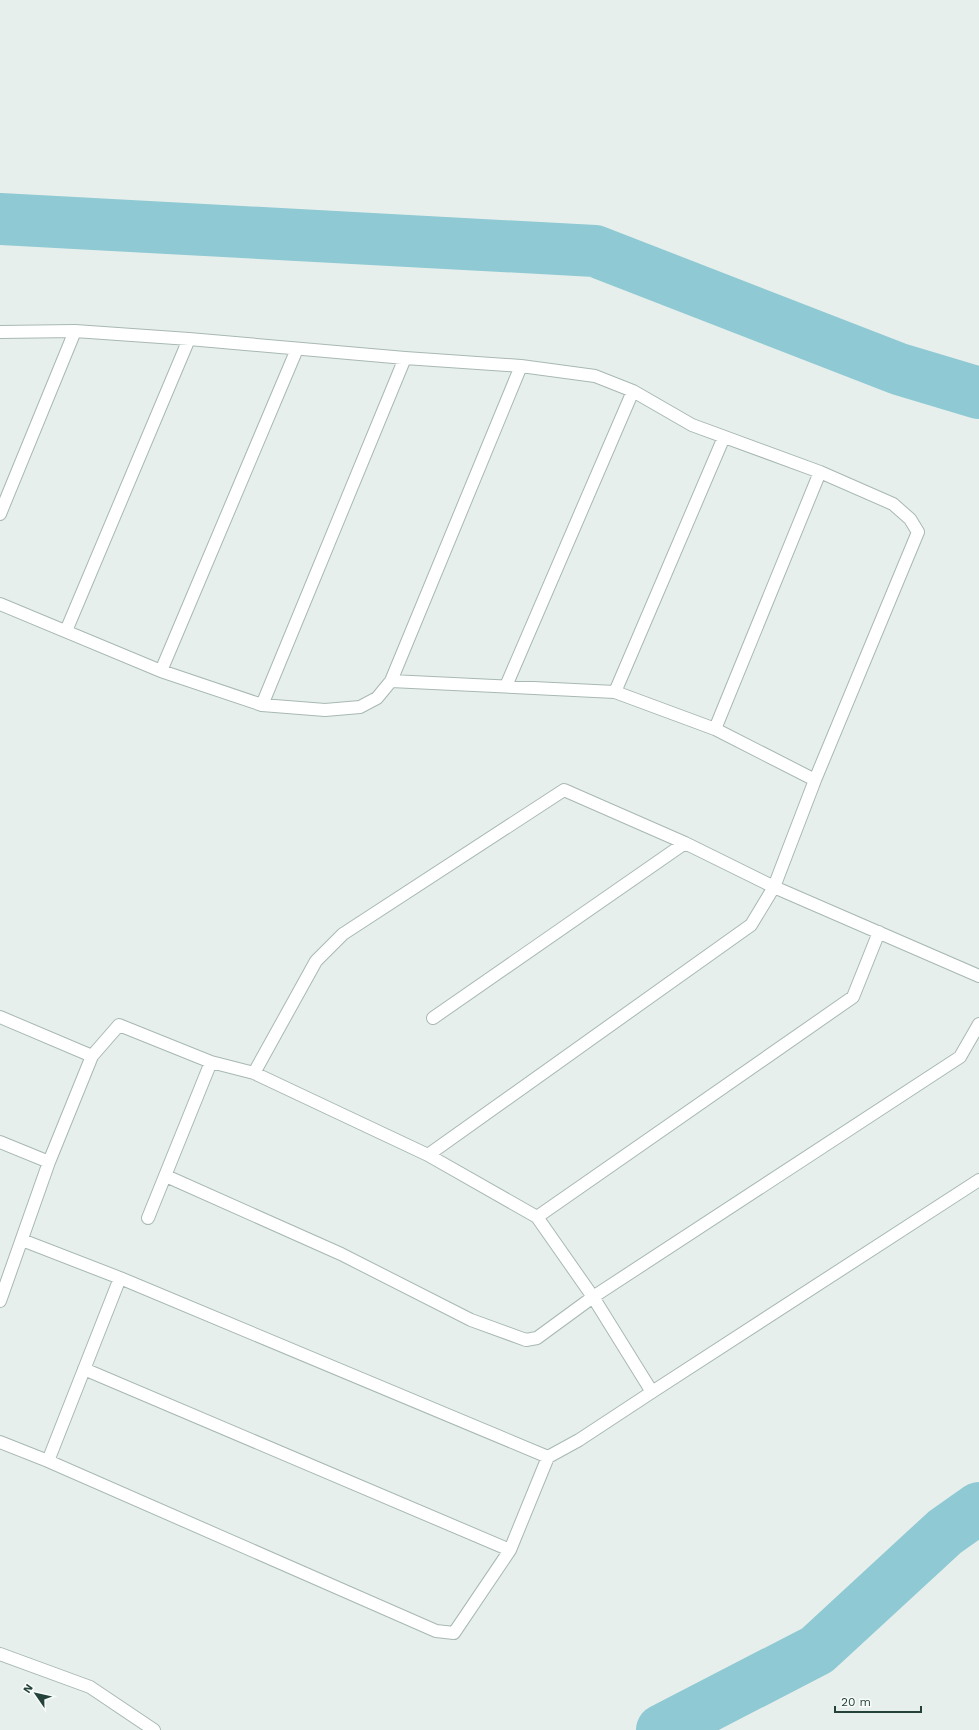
<svg xmlns="http://www.w3.org/2000/svg" width="979" height="1730" viewBox="0 0 979 1730" font-family="'Work Sans',sans-serif">
<rect width="100%" height="100%" fill="#e6efeb"/>
<g fill="none" stroke-linecap="round" stroke-linejoin="round">
<path stroke="#8ec9d4" stroke-width="52" d="M 0,219 L 595,251 L 899,369 L 979,393
M 662,1730 L 817,1650 L 945,1532 L 979,1508"/>
<g stroke="#a8b8b2" stroke-width="14">
<path id="minor" d="M 0,332 L 75,331 L 189,339 L 405,358 L 521,366 L 595,376 L 633,391 L 692,425 L 820,472 L 893,504 L 910,519 L 918,532 L 815,780 L 774,887 L 751,925 L 428,1155 L 254,1073 L 211,1062 L 119,1025 L 92,1056 L 49,1162 L 0,1301
M 0,514 L 75,331
M 0,604 L 161,671 L 262,705 L 325,710 L 360,707 L 377,698 L 391,681 L 615,692 L 715,729 L 815,780
M 66,631 L 189,339
M 161,671 L 297,349
M 391,681 L 521,366
M 506,686 L 633,391
M 615,692 L 724,437
M 262,705 L 405,358
M 715,729 L 820,472
M 0,1017 L 92,1056
M 433,1018 L 685,843
M 254,1073 L 316,961 L 343,934 L 564,790 L 685,843 L 774,887 L 979,976
M 0,1142 L 49,1162
M 428,1155 L 537,1217 L 593,1297 L 652,1392 L 979,1180
M 166,1176 L 341,1254 L 471,1320 L 526,1340 L 537,1338 L 593,1297 L 960,1057 L 979,1024
M 537,1217 L 853,997 L 879,932
M 148,1218 L 211,1062
M 22,1240 L 120,1278 L 548,1457
M 84,1369 L 510,1550
M 0,1442 L 48,1461 L 436,1631 L 454,1633 L 510,1550 L 548,1457 L 579,1440 L 652,1392
M 48,1461 L 120,1278
M 0,1654 L 90,1687 L 154,1730"/>
</g>
<use href="#minor" stroke="#fff" stroke-width="12"/>
</g>
<g transform="translate(36 1694) rotate(304)" stroke="#f7fbf9" stroke-width="3" paint-order="stroke">
<path d="M0-3L7 15L0 10L-7 15Z" fill="#24423a"/>
<text y="-6" font-size="11" font-weight="bold" text-anchor="middle" fill="#24423a">N</text>
</g>
<path d="M835 1706v6h86v-6" fill="none" stroke="#24423a" stroke-width="2"/>
<text x="841" y="1706" font-size="12" fill="#24423a" stroke="#f7fbf9" stroke-width="3" paint-order="stroke">20 m</text>
</svg>
